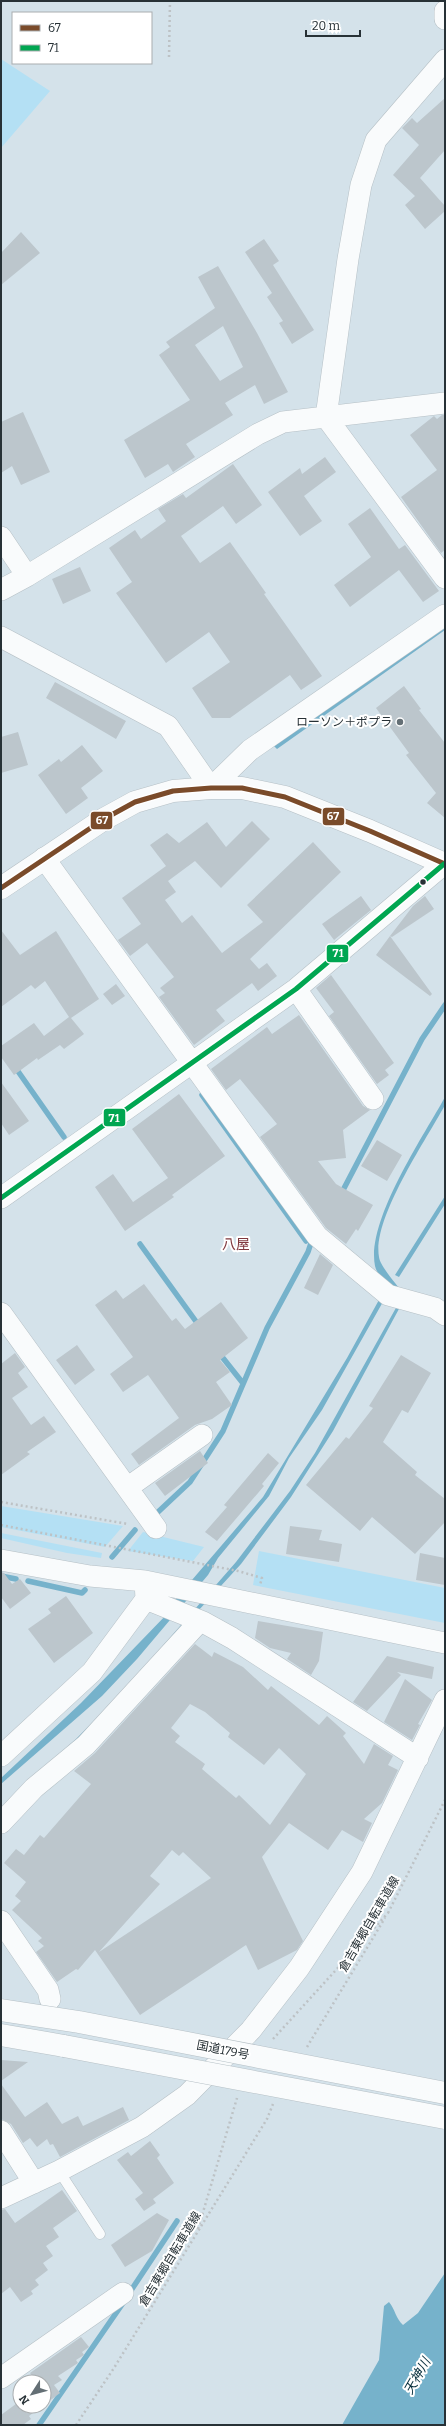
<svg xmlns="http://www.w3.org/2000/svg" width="446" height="2426" viewBox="0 0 446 2426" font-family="Bitter,'Noto Sans JP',serif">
<rect width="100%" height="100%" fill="#d4e2ea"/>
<path fill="#b4e0f4" d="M 1,59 L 50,91 L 1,148 Z
M 1,1506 L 123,1526 L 105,1547 L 1,1527 Z
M 143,1532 L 204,1547 L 193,1561 L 128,1551 Z
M 1,1533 L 102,1553 L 101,1558 L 67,1553 L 1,1538 Z
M 259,1551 L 445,1588 L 445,1623 L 253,1585 Z"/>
<path fill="#76b2cb" d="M 445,625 L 445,630 L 277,749 L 274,746 Z
M 445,1097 L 445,1105 C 426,1140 372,1219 379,1257 C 380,1266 397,1285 403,1293 L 393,1294 C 388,1286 377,1275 375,1266 C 366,1221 423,1137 445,1097 Z
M 445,1196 L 445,1204 L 399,1277 L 395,1275 Z
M 380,1298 L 384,1300 L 322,1410 L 289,1458 L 269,1496 L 218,1558 L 208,1575 L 137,1659 L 102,1696 L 1,1784 L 1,1778 L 81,1703 L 169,1612 L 174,1601 L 263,1497 L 347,1358 Z
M 397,1306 L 400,1307 L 333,1431 L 291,1497 L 241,1564 L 80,1740 L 17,1791 L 76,1739 L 126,1688 L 236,1562 L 290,1491 L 315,1453 Z
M 445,2273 L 445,2425 L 342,2425 L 379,2360 L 384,2306 L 389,2302 C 395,2309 396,2319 403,2325 L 418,2313 Z"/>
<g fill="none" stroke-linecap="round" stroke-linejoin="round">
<path stroke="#76b2cb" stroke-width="5.5" d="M 15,1067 L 64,1137
M 202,1095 L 306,1241
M 341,1194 L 422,1039 L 445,1005
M 140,1244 L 200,1327
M 219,1353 L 242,1382
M 158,1512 L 190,1482 L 223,1431 L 267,1328 L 308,1252 L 312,1240
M 112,1557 L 135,1530
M 1,1576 L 16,1579
M 28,1581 L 82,1593 L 85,1590
M 128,2295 L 177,2221
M 39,2425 L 123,2303"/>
</g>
<path fill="#bcc6cc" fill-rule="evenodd" d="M 445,98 L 445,150 L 420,178 L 445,206 L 445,211 L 425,229 L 405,205 L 415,196 L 393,175 L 419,145 L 402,128 L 412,118 L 417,123 Z
M 21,232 L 40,253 L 1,285 L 1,253 Z
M 264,239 L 279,261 L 273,265 L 314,330 L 292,344 L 279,323 L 283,321 L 267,297 L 272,293 L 245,252 Z
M 218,266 L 257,333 L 288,392 L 264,404 L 255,385 L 225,403 L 233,415 L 186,444 L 195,457 L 173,472 L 168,464 L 145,478 L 124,440 L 190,400 L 159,355 L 170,347 L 166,342 L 215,308 L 198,277 ZM 223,326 L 243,367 L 220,381 L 195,345 Z
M 23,412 L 50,472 L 21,485 L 12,466 L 1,473 L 1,422 Z
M 442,415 L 445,415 L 445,550 L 441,553 L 401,497 L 437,470 L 410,435 L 434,416 L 437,419 Z
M 325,457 L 336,472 L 304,496 L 322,521 L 300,536 L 268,492 L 300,468 L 302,474 Z
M 233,464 L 262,505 L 236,524 L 223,506 L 181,536 L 200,563 L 230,542 L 266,593 L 264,594 L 322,676 L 301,690 L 290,675 L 230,718 L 212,718 L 192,688 L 230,662 L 209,632 L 166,663 L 116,593 L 132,582 L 109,548 L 135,530 L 141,539 L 166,521 L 158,509 L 183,494 L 186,498 Z
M 370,508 L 399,549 L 405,545 L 439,591 L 423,602 L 399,570 L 350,607 L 334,585 L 371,557 L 348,524 Z
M 80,567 L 91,591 L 63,604 L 52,579 Z
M 55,682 L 126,721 L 116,739 L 46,698 Z
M 404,686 L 421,709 L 419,710 L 445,743 L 445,818 L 427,803 L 436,793 L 406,755 L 409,753 L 376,708 Z
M 18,732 L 28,765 L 1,773 L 1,737 Z
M 82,745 L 103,771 L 81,788 L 88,798 L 66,814 L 38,775 L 59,759 L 61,762 Z
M 252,821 L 270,839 L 221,888 L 195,861 L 168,881 L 176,892 L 165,900 L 182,923 L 192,915 L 222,953 L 263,922 L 247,905 L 313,842 L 341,872 L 250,959 L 259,969 L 267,963 L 277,976 L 258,991 L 252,983 L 216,1010 L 225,1021 L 194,1045 L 159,997 L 165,993 L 160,988 L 174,977 L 147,943 L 130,956 L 118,940 L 141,924 L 122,898 L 166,866 L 150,845 L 167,833 L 179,843 L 207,822 L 226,847 Z
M 361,896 L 371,910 L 334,940 L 322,924 Z
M 425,896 L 434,909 L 392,937 L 390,936 L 413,906 Z
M 1,930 L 20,955 L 56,931 L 99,999 L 71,1018 L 84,1034 L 64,1049 L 60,1045 L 38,1060 L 37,1058 L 14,1075 L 1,1057 L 1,1046 L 34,1023 L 44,1036 L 69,1017 L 45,981 L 35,989 L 31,985 L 1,1007 Z
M 390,936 L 432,994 L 430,996 L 376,955 Z
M 331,975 L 394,1063 L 385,1070 L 389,1075 L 377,1084 L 329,1016 L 334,1012 L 316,988 Z
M 116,984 L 125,996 L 112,1005 L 103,994 Z
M 299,1015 L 363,1106 L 370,1110 L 343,1130 L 346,1158 L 318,1161 L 336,1184 L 373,1205 L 358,1231 L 356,1229 L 346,1244 L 326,1228 L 260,1137 L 277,1124 L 240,1079 L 226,1090 L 211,1069 L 267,1027 L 272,1034 Z
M 1,1082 L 29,1121 L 9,1135 L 1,1123 Z
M 179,1094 L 225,1156 L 172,1195 L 174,1197 L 125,1231 L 95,1187 L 113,1174 L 133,1202 L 168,1178 L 132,1129 Z
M 377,1140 L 402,1155 L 387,1181 L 361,1166 Z
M 320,1254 L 333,1265 L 318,1295 L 304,1288 Z
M 144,1284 L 172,1321 L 176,1318 L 185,1329 L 221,1302 L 248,1338 L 220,1360 L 230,1372 L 216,1382 L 232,1405 L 212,1419 L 195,1425 L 139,1465 L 131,1454 L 179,1418 L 148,1375 L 123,1392 L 110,1374 L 133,1357 L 95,1305 L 116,1290 L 123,1299 Z
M 77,1345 L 95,1370 L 75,1385 L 56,1360 Z
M 15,1353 L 25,1367 L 18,1373 L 28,1387 L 12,1398 L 31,1425 L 44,1416 L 56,1432 L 27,1452 L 30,1454 L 1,1475 L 1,1364 Z
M 401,1355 L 431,1373 L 408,1413 L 402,1410 L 383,1442 L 417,1472 L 415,1475 L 445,1499 L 445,1522 L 415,1554 L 372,1517 L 360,1531 L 306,1485 L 346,1437 L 349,1439 L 373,1408 L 369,1406 Z
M 200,1451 L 208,1463 L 165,1496 L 155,1483 Z
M 268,1453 L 279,1463 L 262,1484 L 264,1486 L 217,1541 L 205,1532 L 227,1507 L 224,1505 Z
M 290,1526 L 322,1530 L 319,1540 L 342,1544 L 339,1562 L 286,1554 Z
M 420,1553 L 445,1558 L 445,1585 L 416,1580 Z
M 1,1572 L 4,1573 L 12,1584 L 20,1579 L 31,1593 L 10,1609 L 1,1597 Z
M 66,1596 L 93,1633 L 54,1663 L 28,1629 L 51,1613 L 48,1609 Z
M 258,1621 L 323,1632 L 319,1661 L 311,1675 L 287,1659 L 291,1653 L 270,1648 L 255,1638 Z
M 195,1644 L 212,1657 L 214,1652 L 243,1667 L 268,1690 L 271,1686 L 319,1725 L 327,1716 L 346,1733 L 343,1736 L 364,1764 L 374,1744 L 393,1756 L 388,1765 L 398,1770 L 382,1803 L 364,1819 L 372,1823 L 363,1842 L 342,1830 L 328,1850 L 289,1823 L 262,1857 L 303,1941 L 297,1950 L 258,1970 L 246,1945 L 140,2015 L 95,1950 L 78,1970 L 76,1969 L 57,1982 L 36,1952 L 44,1946 L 38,1941 L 42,1938 L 12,1910 L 21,1901 L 15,1896 L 26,1882 L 4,1863 L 16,1849 L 24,1855 L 40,1835 L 44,1838 L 91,1784 L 74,1771 L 95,1753 ZM 190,1704 L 205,1712 L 230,1733 L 228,1737 L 264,1765 L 279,1748 L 306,1774 L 270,1825 L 239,1795 L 236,1798 L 202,1769 L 205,1764 L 175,1742 L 180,1736 L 171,1728 ZM 172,1850 L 179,1856 L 183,1852 L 211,1878 L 99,1952 L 160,1884 L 150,1876 Z
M 387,1656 L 434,1667 L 432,1679 L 397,1672 L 401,1675 L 367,1711 L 353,1702 Z
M 405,1679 L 432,1700 L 418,1724 L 420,1725 L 412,1740 L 384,1722 Z
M 1,2060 L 28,2062 L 1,2081 Z
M 1,2084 L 25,2117 L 47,2102 L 62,2124 L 78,2116 L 83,2126 L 123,2107 L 129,2120 L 60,2157 L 53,2144 L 50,2145 L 47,2139 L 37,2147 L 30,2138 L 23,2143 L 11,2124 L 1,2119 Z
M 150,2141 L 160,2155 L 157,2158 L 174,2183 L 153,2199 L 156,2203 L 144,2211 L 135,2199 L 143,2193 L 117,2160 L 128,2152 L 131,2156 Z
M 62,2190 L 77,2211 L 53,2228 L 59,2237 L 46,2246 L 53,2256 L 43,2263 L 48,2270 L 35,2280 L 39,2285 L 31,2291 L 33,2294 L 21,2302 L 10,2287 L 1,2294 L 1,2210 L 5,2209 L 15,2223 Z
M 157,2213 L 169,2220 L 152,2251 L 125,2267 L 111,2245 Z
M 81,2337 L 89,2347 L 82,2352 L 84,2355 L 76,2360 L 78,2363 L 58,2376 L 62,2380 L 54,2385 L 60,2393 L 44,2405 L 44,2382 L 26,2382 L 33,2377 L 30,2373 Z
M 20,2401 L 20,2406 L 42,2406 L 29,2416 L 31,2419 L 23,2425 L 1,2425 L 1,2415 Z"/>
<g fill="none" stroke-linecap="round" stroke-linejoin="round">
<g stroke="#b6c0c6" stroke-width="11">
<path id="service" d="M 59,2171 L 100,2234"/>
</g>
<g stroke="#b6c0c6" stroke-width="22">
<path id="minor" d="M 445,11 L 445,19
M 445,60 L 376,140 L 361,185 L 348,259 L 326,417 L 445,578
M 1,537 L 27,576
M 1,590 L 27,576 L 258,434 L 283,422 L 445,403
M 1,637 L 168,726 L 211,788 L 250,750 L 445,615
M 44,858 L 317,1236 L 388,1295 L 435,1308 L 445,1315
M 296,989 L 373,1099
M 1,1198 L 296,989 L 444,864
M 1,1313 L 156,1528
M 127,1488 L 202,1435
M 1,1560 L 90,1576 L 145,1581 L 146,1599 L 203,1622 L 232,1638 L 418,1758
M 145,1581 L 445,1643
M 1,1756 L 92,1672 L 146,1599
M 1,1823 L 34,1788 L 86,1745 L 200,1621
M 1,1921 L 48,1990 L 50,1999
M 1,2131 L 34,2183
M 1,2198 L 59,2171 L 142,2127 L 187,2095 L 251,2030 L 299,1968 L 362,1872 L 445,1700
M 1,2378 L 123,2293"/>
</g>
<g stroke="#b6c0c6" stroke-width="23">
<path id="primary" d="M 1,888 L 104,819 L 135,802 L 173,791 L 211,788 L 242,788 L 285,797 L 370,831 L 445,864"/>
</g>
<g stroke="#b6c0c6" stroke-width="23">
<path id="trunk" d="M 1,2035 L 64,2046"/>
</g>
<path stroke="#bdc2c5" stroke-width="2.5" stroke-dasharray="2 3" stroke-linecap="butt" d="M 169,57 L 170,1
M 1,1502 L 128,1524
M 1,1525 L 238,1571 L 262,1578 L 260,1585
M 388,1913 L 445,1800
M 273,2039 L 388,1913
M 307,2047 L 385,1918
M 198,2229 L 237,2098
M 76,2425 L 114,2368 L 267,2119 L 273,2104"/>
<use href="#service" stroke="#f9fbfc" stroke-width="10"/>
<use href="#minor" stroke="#f9fbfc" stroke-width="21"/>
<use href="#primary" stroke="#f9fbfc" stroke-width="22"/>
<use href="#trunk" stroke="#f9fbfc" stroke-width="22"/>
<g stroke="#b6c0c6" stroke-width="23" stroke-linecap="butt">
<path id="trunk-bridge" d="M 1,2010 L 79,2022 L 445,2093
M 64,2046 L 445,2118"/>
</g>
<use href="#trunk-bridge" stroke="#f9fbfc" stroke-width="22"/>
<g stroke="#fff" stroke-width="8">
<path id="bus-1" d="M 1,888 L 104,819 L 135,802 L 173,791 L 211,788 L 242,788 L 285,797 L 370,831 L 445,864"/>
</g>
<g stroke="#fff" stroke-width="8">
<path id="bus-2" d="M 1,1198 L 296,989 L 444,864"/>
</g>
<use href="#bus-1" stroke="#7a4b2a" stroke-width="5"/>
<use href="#bus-2" stroke="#00a651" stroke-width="5"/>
</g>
<circle fill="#646f75" stroke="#fff" stroke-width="1.5" cx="400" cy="722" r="4"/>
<circle fill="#273136" stroke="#fff" stroke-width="1.5" cx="423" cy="882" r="3.5"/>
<g text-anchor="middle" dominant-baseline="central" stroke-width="4" stroke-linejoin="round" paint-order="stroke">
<g font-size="12" fill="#273136" stroke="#fff" text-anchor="end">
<text x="392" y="722">ローソン＋ポプラ</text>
</g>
<g font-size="12" fill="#273136" stroke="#fff">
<text transform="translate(369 1924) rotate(-60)">倉吉東郷自転車道線</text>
<text transform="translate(223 2050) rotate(11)">国道179号</text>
<text transform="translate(170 2259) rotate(-59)">倉吉東郷自転車道線</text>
</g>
<g font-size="13" font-style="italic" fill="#072f3d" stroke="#fff">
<text transform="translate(417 2376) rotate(-60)">天神川</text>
</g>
<g font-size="14" fill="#80383e" stroke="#fff">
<text x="236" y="1244">八屋</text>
</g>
</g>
<g stroke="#fff" stroke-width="1.5">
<rect x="322" y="807" width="23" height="19" rx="4" fill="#7a4b2a"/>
<rect x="90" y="811" width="23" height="19" rx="4" fill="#7a4b2a"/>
<rect x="326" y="944" width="23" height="19" rx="4" fill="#00a651"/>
<rect x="103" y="1108" width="23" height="19" rx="4" fill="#00a651"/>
</g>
<g font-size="11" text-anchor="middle" font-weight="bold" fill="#fff">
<text x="333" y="820">67</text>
<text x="102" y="824">67</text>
<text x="338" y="957">71</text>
<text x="114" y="1122">71</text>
</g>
<rect width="446" height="2426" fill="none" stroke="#273136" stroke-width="4"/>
<rect x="12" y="12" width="140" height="52" fill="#ffffff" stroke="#a9adaf"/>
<rect x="20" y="25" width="20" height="6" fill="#7a4b2a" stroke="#a9adaf"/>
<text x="48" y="32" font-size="12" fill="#273136">67</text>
<rect x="20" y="45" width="20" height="6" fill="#00a651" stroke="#a9adaf"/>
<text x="48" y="52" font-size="12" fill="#273136">71</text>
<g transform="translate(32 2394) rotate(234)"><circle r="19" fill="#ffffff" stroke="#a9adaf"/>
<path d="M0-3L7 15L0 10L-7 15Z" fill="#646f75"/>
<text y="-6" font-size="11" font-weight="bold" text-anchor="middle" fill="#273136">N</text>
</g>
<path d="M306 30v6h54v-6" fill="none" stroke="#273136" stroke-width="2"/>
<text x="312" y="30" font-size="12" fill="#273136" stroke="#ffffff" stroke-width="3" paint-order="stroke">20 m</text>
</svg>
